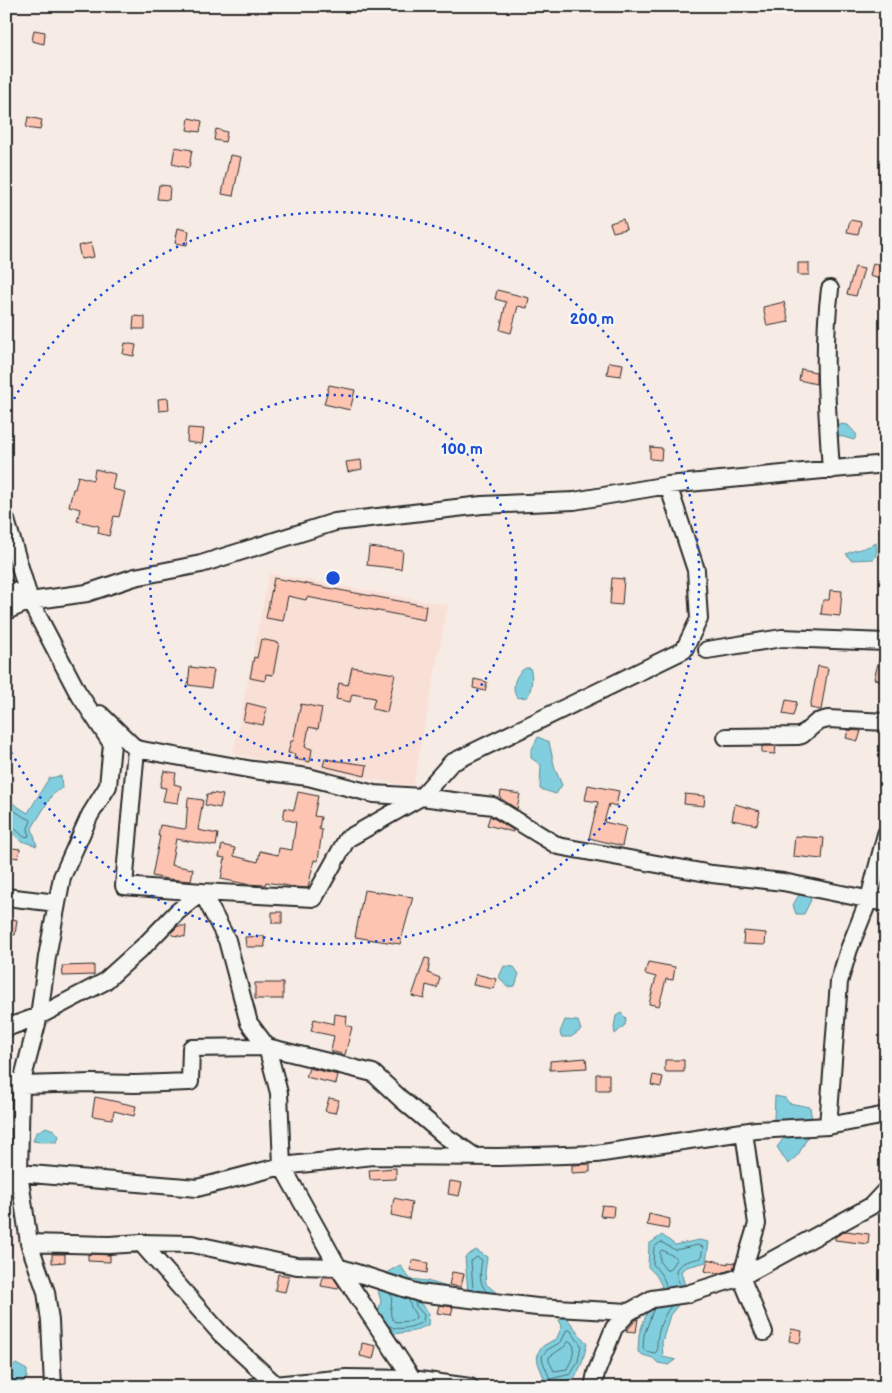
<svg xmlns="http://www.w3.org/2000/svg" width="892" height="1393" viewBox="0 0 892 1393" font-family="'Balsamiq Sans',sans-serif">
<rect width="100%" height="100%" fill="#f7ece5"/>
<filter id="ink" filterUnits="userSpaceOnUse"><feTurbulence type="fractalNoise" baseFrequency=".02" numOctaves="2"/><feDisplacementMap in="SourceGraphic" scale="10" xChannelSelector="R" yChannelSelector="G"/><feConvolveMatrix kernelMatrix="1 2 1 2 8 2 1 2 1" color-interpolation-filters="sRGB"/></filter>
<g filter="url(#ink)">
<path fill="#f9e0d6" d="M 269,573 L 448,605 L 413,787 L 233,754 Z"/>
<path fill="#81cfde" stroke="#5f8d96" d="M 841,424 L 848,425 L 857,435 L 854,440 L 833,434 Z
M 876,543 L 877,551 L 874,559 L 851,560 L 846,554 C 856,549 865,549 876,543 Z
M 526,668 L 530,668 C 533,675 532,691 527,697 L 518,698 C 510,689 515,673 526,668 Z
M 538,737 L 549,742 L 555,769 L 562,785 L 556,794 L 540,789 L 541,765 L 531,758 L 531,751 Z
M 61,776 L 62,788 L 52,795 L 32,828 L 37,846 L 21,841 L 6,827 L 6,799 L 28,813 L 49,778 Z
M 800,893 L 809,893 L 811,900 L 804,914 L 796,914 L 793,905 Z
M 504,966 L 514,967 L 519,974 L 515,986 L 507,987 L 499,977 Z
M 621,1013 L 626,1018 L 625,1025 L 615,1034 L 614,1027 L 616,1016 Z
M 565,1020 L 578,1021 L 581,1030 L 571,1037 L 561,1037 L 560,1032 Z
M 775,1096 L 785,1098 L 789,1103 L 810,1107 L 813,1127 L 798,1155 L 788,1164 L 777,1147 L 784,1138 L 786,1129 L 774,1119 Z
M 46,1127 L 54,1130 L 59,1136 L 57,1142 C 49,1141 41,1143 33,1141 L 36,1133 Z
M 662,1235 L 675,1245 L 699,1240 L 709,1242 L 706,1262 L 687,1267 L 681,1271 L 687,1294 L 670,1315 L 662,1342 L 663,1357 L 676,1360 L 669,1365 L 658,1363 L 653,1358 L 643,1355 L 638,1352 L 639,1334 L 652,1299 L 656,1291 L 662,1286 L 656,1275 L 648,1267 L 649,1244 Z
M 476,1250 L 487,1257 L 485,1273 L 486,1284 L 498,1294 L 492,1301 L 420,1293 L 420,1303 L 429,1313 L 428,1325 L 414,1331 L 393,1334 L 382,1327 L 378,1312 L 381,1301 L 376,1284 L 386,1273 L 400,1265 L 410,1279 L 427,1281 L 468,1293 L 465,1257 Z
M 566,1317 L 587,1344 L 582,1363 L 575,1378 L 545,1387 L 539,1387 L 544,1378 L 538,1363 L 537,1354 L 543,1346 L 557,1338 L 562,1326 L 559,1320 Z
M 16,1364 L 27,1370 L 27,1378 L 20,1384 L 7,1386 L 6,1385 L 6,1371 Z"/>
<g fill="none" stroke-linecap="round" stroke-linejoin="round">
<path stroke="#4d6d73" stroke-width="1" d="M 6,805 L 24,817 L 30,819 L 31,821 L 28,828 L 29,836 L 24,837 L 11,825 L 6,824
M 662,1250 L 677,1258 L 669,1270 L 666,1270 L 660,1262 L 660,1252 Z
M 666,1288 C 666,1278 658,1271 653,1264 L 654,1247 L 661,1242 L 675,1250 L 698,1245 L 703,1247 L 701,1258 C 693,1260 676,1262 676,1273 C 677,1277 679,1282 680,1286
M 473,1290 L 471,1261 L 477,1257 L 482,1260 C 480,1272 478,1283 487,1292
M 391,1294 C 394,1305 386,1314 395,1322 L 411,1321 L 416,1318 C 416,1313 410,1309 409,1300
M 654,1308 L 644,1335 L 643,1348 L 645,1351 L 655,1353 L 657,1351 C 656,1336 661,1318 671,1306
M 388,1325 C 398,1332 412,1327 423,1322 L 424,1315 L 416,1306 L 415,1302
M 567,1330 L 570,1330 L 581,1345 L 578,1361 L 571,1374 L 550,1379 L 543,1362 L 542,1356 L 547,1350 L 561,1342 Z
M 568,1342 L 571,1342 L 574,1347 L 572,1359 L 567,1369 L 554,1371 L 549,1361 L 549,1357 L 564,1347 Z"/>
</g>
<path fill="#fdc4b2" stroke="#2b2b2b" d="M 34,30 L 45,32 L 44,44 L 32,41 Z
M 28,117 L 42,120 L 40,130 L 26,128 Z
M 189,118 L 202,121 L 200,132 L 187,130 Z
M 216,129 L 227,132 L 225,142 L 214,140 Z
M 175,147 L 192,150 L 189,168 L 172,164 Z
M 230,155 L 241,157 L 233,196 L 222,194 Z
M 159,185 L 170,186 L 169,200 L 157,199 Z
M 623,219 L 626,229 L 613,232 L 610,223 Z
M 850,220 L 861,222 L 858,234 L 847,232 Z
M 178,228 L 189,231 L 187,245 L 175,243 Z
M 91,243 L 94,257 L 81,259 L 78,246 Z
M 798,263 L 809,263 L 809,275 L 798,275 Z
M 873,263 L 886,267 L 884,280 L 870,276 Z
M 855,267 L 864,269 L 856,296 L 847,294 Z
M 497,290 L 529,298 L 527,308 L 518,306 L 511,333 L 500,330 L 506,302 L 495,299 Z
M 784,302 L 789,322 L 767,326 L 763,307 Z
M 134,316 L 145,317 L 145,329 L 133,329 Z
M 125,343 L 136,345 L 134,356 L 123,354 Z
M 609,362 L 623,364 L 621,376 L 607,374 Z
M 801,369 L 816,372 L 816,384 L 799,380 Z
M 329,385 L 355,390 L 350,410 L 324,404 Z
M 168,398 L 169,410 L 159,411 L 158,399 Z
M 188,428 L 204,429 L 202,444 L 187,442 Z
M 650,447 L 662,448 L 661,460 L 650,459 Z
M 361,460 L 362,469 L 348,472 L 346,462 Z
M 95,469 L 115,474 L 112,489 L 125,492 L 119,517 L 114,516 L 109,536 L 98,533 L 99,526 L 77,521 L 80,509 L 69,506 L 73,489 L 75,489 L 78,476 L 93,480 Z
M 369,547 L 403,551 L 401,569 L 367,565 Z
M 274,578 L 426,606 L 424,620 L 307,597 L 306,600 L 288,596 L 283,621 L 266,618 Z
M 612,578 L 624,579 L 622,605 L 610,604 Z
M 830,590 L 842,591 L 840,616 L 821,614 L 823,600 L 829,600 Z
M 261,639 L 279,643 L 273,675 L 266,674 L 265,681 L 250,678 L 254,657 L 257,658 Z
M 881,652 L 886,652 L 886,682 L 874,679 Z
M 818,666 L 828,668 L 821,710 L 810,708 Z
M 190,667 L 214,670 L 211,688 L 188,685 Z
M 352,667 L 395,674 L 387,712 L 372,709 L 375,698 L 352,694 L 350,702 L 336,699 L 339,683 L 348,685 Z
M 474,679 L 487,682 L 485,691 L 473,688 Z
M 786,700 L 797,702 L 793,716 L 783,714 Z
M 247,703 L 267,708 L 263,725 L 243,721 Z
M 301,704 L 322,708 L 318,729 L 309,727 L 305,747 L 312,749 L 310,762 L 294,759 L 295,754 L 288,753 L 291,741 L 293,741 Z
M 848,730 L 861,731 L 858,741 L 846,738 Z
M 762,746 L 776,746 L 775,754 L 762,753 Z
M 325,759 L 367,765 L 365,776 L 323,766 Z
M 164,771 L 176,773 L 174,784 L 181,786 L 178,803 L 163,801 L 166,788 L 160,787 Z
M 588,785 L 619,791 L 616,806 L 609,804 L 604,822 L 626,827 L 622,846 L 589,838 L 598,802 L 585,800 Z
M 501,791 L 520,794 L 517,809 L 500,798 Z
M 298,792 L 318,796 L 314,816 L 321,817 L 319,829 L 322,830 L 318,861 L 314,860 L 308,888 L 294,887 L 266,882 L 265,885 L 246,884 L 221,879 L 225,858 L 219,857 L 222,845 L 235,848 L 234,856 L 258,862 L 260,851 L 278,855 L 279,848 L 292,850 L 296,822 L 283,819 L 285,808 L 294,810 Z
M 211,793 L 223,795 L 220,808 L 205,805 L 207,794 L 211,795 Z
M 685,794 L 705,796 L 704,806 L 684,804 Z
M 188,798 L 203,800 L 198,830 L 218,834 L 216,846 L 176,839 L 171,865 L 193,869 L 191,881 L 167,879 L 152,876 L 160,836 L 158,836 L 160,825 L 184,829 L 186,828 Z
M 735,804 L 760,811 L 757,825 L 732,820 Z
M 490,816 L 513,830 L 513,832 L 487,825 Z
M 795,836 L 824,838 L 822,859 L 793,856 Z
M 6,847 L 20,849 L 18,858 L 6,856 Z
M 364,890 L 413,897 L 400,944 L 355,937 Z
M 272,912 L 282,912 L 282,923 L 272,923 Z
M 6,918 L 17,920 L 15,935 L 6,934 Z
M 178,926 L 186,926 L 185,937 L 172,935 L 172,932 Z
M 744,931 L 766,933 L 765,945 L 743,944 Z
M 264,936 L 265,947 L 246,947 L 245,937 Z
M 425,958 L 430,959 L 428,973 L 440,978 L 437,988 L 426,985 L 424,999 L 412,996 Z
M 648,962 L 675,967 L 673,980 L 666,979 L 659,1006 L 649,1004 L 656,977 L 645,974 Z
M 94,965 L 94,975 L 63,976 L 62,966 Z
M 476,974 L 496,979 L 494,989 L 473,985 Z
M 255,983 L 283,983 L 283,999 L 255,999 Z
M 335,1014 L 347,1016 L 346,1025 L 352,1027 L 345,1055 L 331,1051 L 334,1036 L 311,1031 L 314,1019 L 334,1024 Z
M 586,1058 L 587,1068 L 550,1070 L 550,1061 Z
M 665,1060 L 684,1060 L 684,1072 L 665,1072 Z
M 309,1068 L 338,1075 L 336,1084 L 306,1077 Z
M 596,1074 L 609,1074 L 609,1090 L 596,1090 Z
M 653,1075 L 663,1077 L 661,1087 L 651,1085 Z
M 95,1097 L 136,1106 L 134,1116 L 114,1111 L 112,1119 L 92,1116 Z
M 329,1098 L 339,1100 L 335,1113 L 325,1111 Z
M 590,1164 L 590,1172 L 572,1173 L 572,1165 Z
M 396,1168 L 396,1179 L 370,1180 L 369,1170 Z
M 450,1181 L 462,1183 L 459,1196 L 448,1194 Z
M 394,1198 L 412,1202 L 409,1219 L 391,1215 Z
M 602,1205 L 614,1206 L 613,1217 L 600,1216 Z
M 649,1214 L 670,1219 L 668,1229 L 647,1225 Z
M 846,1231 L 869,1234 L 868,1244 L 835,1240 L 835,1237 Z
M 52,1254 L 65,1254 L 65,1262 L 52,1263 Z
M 88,1254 L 110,1255 L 110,1262 L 88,1261 Z
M 708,1259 L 728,1264 L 728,1262 L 735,1263 L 733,1269 L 718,1274 L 705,1271 Z
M 412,1260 L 428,1263 L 427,1273 L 411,1270 Z
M 452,1272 L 464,1274 L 461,1287 L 449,1285 Z
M 278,1274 L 289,1276 L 285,1292 L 275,1290 Z
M 323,1277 L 333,1277 L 339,1286 L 338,1289 L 321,1286 Z
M 439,1305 L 453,1307 L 451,1315 L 437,1313 Z
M 637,1319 L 638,1319 L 636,1332 L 626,1331 Z
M 791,1329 L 802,1331 L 800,1343 L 789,1341 Z
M 362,1343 L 376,1346 L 373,1359 L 360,1356 Z"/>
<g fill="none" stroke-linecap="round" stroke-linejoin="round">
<g stroke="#2b2b2b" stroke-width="20">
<path id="minor" d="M 830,289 C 822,350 827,409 831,470
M 6,520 L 30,601 L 77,691 L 112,744 L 108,786 L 90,815 L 62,877 L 47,957 L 39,1016 L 21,1085 L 19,1173 L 29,1243 L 46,1292 L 50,1321 L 53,1387
M 6,588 L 30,601
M 6,611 L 30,601 L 87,593 L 135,577 L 201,564 L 335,522 L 482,505 L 574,501 L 668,485 L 886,464
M 707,650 L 782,638 L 886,642
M 100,714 L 136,749 L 124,886 L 202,892 L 227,940 L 249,1023 L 267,1047 L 279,1093 L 282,1166 L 338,1267 L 418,1387
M 726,737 L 798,736 L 802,735 L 817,722 L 828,719 L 886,722
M 136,749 L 253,770 L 308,777 L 374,794 L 421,797 L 493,806 L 558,846 L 712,874 L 783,882 L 886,903
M 6,897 L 57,903
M 6,1028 L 39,1016 L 104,982 L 145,945 L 177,912 L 202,892 L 314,898 L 347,839 L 421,797 L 451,763 L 684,650 L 699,619 L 696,570 L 668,485
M 6,1079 L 21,1085 L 92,1083 L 135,1084 L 190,1082 L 191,1048 L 267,1047 L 373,1073 L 401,1099 L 445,1136 L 474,1156
M 828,1126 L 839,982 L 849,949 L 869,899 L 886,834
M 744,1132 L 757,1224 L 741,1277 L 764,1332
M 19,1173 L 197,1188 L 282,1166 L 373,1156 L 499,1157 L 596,1154 L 756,1130 L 828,1126 L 886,1115
M 6,1187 L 19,1173
M 29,1243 L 109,1245 L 141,1243 L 221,1334 L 275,1384 L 283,1387
M 141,1243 L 192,1244 L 297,1266 L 338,1267 L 419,1293 L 537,1307 L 629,1312 L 652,1299 L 687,1294 L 741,1277 L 871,1206 L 886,1190
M 253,1387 L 346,1378 L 412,1379 L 470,1387
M 593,1387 L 596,1373 L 614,1328 L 629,1312"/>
</g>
<use href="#minor" stroke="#f6f6f2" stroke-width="16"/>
</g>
</g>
<g fill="none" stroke="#1d4ed8" stroke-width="2.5" stroke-dasharray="2.5 5">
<circle cx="333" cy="578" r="183"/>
<path d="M7 412A366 366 0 1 1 7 744"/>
</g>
<circle cx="333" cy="578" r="8" fill="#1d4ed8" stroke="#f6f6f2" stroke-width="2.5"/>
<g font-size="15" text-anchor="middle" font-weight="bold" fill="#1d4ed8" stroke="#f6f6f2" stroke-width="5" stroke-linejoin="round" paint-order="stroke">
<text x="592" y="324">200 m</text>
<text x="462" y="454">100 m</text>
</g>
<rect width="892" height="1393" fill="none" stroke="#f6f6f2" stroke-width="25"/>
<rect x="12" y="12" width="867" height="1368" fill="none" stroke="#2b2b2b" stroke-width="2" filter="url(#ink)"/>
</svg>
